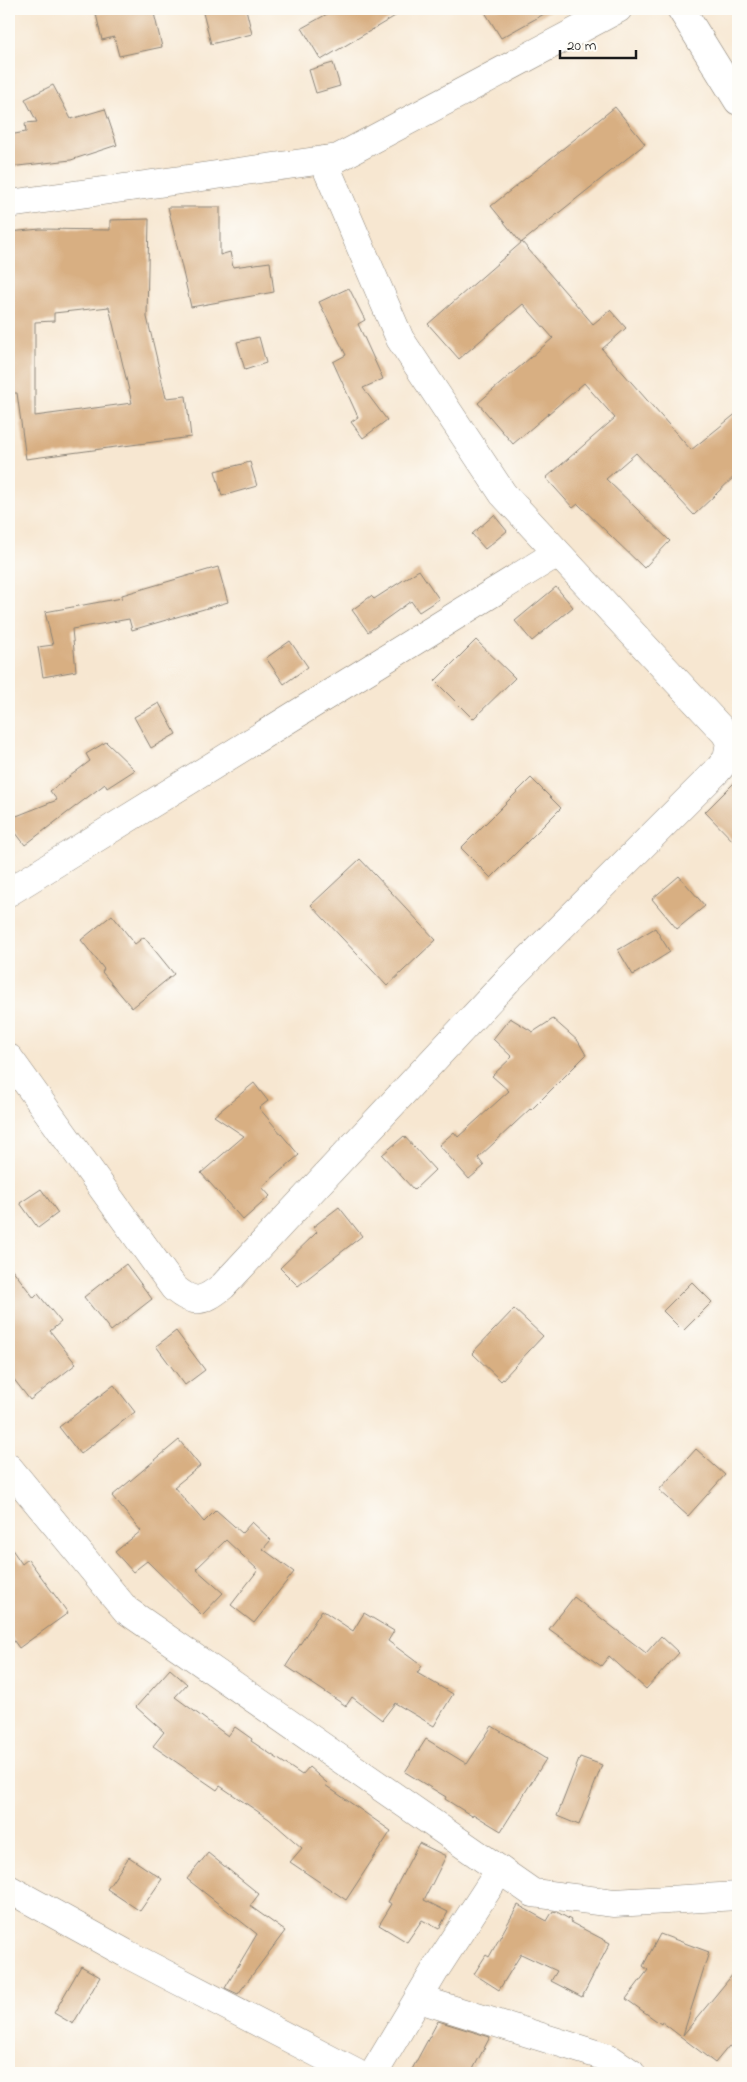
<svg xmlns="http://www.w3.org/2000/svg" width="747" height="2082" viewBox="0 0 747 2082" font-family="'Indie Flower',sans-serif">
<rect width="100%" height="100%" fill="#fdfcf7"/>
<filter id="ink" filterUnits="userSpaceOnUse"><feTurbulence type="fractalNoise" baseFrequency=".02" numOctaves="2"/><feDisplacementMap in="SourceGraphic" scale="10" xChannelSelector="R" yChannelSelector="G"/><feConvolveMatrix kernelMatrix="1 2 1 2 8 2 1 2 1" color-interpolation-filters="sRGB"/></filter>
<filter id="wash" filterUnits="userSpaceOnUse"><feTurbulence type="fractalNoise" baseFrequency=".0096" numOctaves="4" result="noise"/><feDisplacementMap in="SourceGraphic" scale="20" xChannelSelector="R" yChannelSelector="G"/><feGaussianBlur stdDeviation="1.12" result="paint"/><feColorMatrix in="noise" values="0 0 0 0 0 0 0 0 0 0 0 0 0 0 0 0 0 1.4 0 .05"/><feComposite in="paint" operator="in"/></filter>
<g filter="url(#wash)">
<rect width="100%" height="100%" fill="#f7e7d1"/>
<g id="blocks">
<path fill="#d8af82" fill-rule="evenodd" d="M 123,9 L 153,9 L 162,47 L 119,56 L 114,37 L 102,40 L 96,14 Z
M 202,9 L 246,9 L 252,34 L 211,44 Z
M 336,9 L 407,9 L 321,60 L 302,28 Z
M 483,9 L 553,9 L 501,38 Z
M 333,63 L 340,86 L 316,93 L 309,70 Z
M 53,85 L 71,119 L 105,109 L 117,145 L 71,160 L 9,167 L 9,135 L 26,132 L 25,123 L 37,122 L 25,99 Z
M 615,107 L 645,144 L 521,243 L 491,206 Z
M 168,207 L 220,207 L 220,255 L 230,252 L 233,267 L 270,262 L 274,292 L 191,307 Z
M 149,219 L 147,317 L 166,398 L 186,396 L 191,437 L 26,459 L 17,393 L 11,393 L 9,232 L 40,229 L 110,230 L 110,220 ZM 109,307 L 132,403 L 35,416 L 35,322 L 54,321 L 54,313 Z
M 522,242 L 593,324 L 610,310 L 626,328 L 602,349 L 691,450 L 738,412 L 738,473 L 694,515 L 636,453 L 606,479 L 670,541 L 644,568 L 578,504 L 573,508 L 546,478 L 615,418 L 584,383 L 513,444 L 478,403 L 553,338 L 523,304 L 459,359 L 428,324 Z
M 349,288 L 365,320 L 358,324 L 383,379 L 363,388 L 387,420 L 363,438 L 351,422 L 358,417 L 333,362 L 346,355 L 319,302 Z
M 259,337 L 266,363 L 245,370 L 237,342 Z
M 250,462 L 257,486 L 222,496 L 215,471 Z
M 494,515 L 507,531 L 485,549 L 472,534 Z
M 218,567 L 228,602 L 132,630 L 129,619 L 72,629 L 76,671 L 43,677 L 38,647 L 53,645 L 45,612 L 122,598 L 122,595 Z
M 419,570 L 439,599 L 419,612 L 411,601 L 368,632 L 352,610 L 371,596 L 374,599 Z
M 556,587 L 573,607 L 532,641 L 515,621 Z
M 476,640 L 515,678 L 473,719 L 435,681 Z
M 290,641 L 308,667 L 284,684 L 266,658 Z
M 159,703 L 176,734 L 151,748 L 134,717 Z
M 106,742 L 135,770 L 107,788 L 105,784 L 25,845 L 9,824 L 9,819 L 57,800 L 50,791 L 90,761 L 86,754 Z
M 531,778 L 561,808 L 491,878 L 461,848 Z
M 738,779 L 738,846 L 705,812 Z
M 360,859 L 436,940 L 387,986 L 311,905 Z
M 679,876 L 705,906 L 677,929 L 652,899 Z
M 112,915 L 135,944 L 144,937 L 174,974 L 132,1008 L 102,972 L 104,969 L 81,940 Z
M 655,928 L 670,952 L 633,975 L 618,950 Z
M 510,1018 L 533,1032 L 553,1019 L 578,1041 L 586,1055 L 531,1110 L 530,1109 L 478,1158 L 484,1166 L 469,1179 L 439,1145 L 454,1132 L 458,1137 L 509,1091 L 492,1076 L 512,1057 L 493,1039 Z
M 254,1083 L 268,1101 L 259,1108 L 299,1155 L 262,1187 L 270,1196 L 243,1220 L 201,1173 L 244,1136 L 214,1116 Z
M 404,1136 L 435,1170 L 414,1190 L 382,1155 Z
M 41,1189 L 58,1213 L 38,1228 L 20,1203 Z
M 339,1207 L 362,1236 L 298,1286 L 280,1268 L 317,1232 L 313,1227 Z
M 126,1264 L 152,1299 L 111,1331 L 84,1297 Z
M 9,1265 L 34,1298 L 38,1294 L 61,1322 L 50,1331 L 76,1364 L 30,1400 L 9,1373 Z
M 692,1282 L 712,1302 L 683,1331 L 663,1311 Z
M 514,1309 L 543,1336 L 501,1381 L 472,1353 Z
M 176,1331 L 205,1370 L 185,1385 L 156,1346 Z
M 114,1385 L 135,1412 L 80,1454 L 59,1427 Z
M 179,1440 L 200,1466 L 174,1487 L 204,1522 L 216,1510 L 242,1533 L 252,1522 L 271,1540 L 263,1549 L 294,1572 L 254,1623 L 231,1605 L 258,1570 L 226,1540 L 196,1569 L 223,1593 L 202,1615 L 147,1561 L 133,1572 L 115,1552 L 141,1531 L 112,1496 Z
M 696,1449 L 725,1475 L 688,1516 L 659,1490 Z
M 9,1545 L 22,1564 L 28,1559 L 68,1613 L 19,1648 L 9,1634 Z
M 574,1597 L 646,1653 L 661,1636 L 679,1653 L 646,1689 L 609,1656 L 601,1666 L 549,1629 Z
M 322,1610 L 353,1631 L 364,1613 L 394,1631 L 388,1641 L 422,1666 L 417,1673 L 453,1694 L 434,1726 L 395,1703 L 382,1720 L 352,1697 L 346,1706 L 286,1666 Z
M 170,1669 L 187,1684 L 175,1697 L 228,1736 L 235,1727 L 252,1739 L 251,1741 L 302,1775 L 309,1767 L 327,1783 L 325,1785 L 391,1831 L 346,1900 L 290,1862 L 302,1848 L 269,1819 L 220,1786 L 217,1790 L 153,1746 L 164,1732 L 136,1707 Z
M 492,1726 L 546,1759 L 501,1831 L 473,1814 L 472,1816 L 445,1799 L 446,1797 L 405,1772 L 426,1739 L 467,1764 Z
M 580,1757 L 602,1765 L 579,1825 L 557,1816 Z
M 419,1843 L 446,1856 L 424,1900 L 448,1912 L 439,1929 L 422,1920 L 407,1942 L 379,1925 L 392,1904 L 388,1902 Z
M 208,1853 L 259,1894 L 250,1906 L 285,1931 L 238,1994 L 225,1988 L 257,1934 L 187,1879 Z
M 129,1857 L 162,1879 L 140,1911 L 107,1889 Z
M 518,1905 L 547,1921 L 553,1911 L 557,1912 L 571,1920 L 570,1922 L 610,1943 L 582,1997 L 551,1981 L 557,1971 L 521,1954 L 499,1990 L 474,1974 L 486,1955 L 489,1957 Z
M 660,1934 L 709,1952 L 683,2035 L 738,1968 L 738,2052 L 729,2046 L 715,2063 L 662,2022 L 661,2024 L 626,1999 L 648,1970 L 643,1966 Z
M 81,1966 L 100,1977 L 73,2024 L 54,2013 Z
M 438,2021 L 490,2037 L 471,2073 L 410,2073 Z"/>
</g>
</g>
<g filter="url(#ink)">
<use href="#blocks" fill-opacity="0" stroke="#8a8276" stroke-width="1"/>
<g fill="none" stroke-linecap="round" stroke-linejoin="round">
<g stroke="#8a8276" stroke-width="29">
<path id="minor" d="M 681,9 L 738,101
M 9,204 L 338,158 L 618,9
M 9,892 L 557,553
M 9,1058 L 174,1288 C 194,1305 203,1302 223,1286 L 507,981 L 718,770 L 727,759 L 730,742 L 725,733 L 503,494 L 400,339 L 323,160
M 500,1870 L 533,1893 L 614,1903 L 738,1896
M 9,1889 L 127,1954 L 356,2073
M 419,1999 L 609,2058 L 631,2073"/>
</g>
<g stroke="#8a8276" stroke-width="29">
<path id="tertiary" d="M 9,1468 L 126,1610 L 500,1870 L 437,1967 L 374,2073"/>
</g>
<use href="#minor" stroke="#fff" stroke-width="28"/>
<use href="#tertiary" stroke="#fff" stroke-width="28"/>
</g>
</g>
<rect width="747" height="2082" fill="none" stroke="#fdfcf7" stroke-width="30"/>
<path d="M560 50v8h76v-8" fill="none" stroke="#1c1c1c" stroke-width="2.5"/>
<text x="567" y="50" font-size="15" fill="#1c1c1c" stroke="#fdfcf7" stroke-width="4" paint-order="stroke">20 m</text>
</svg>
